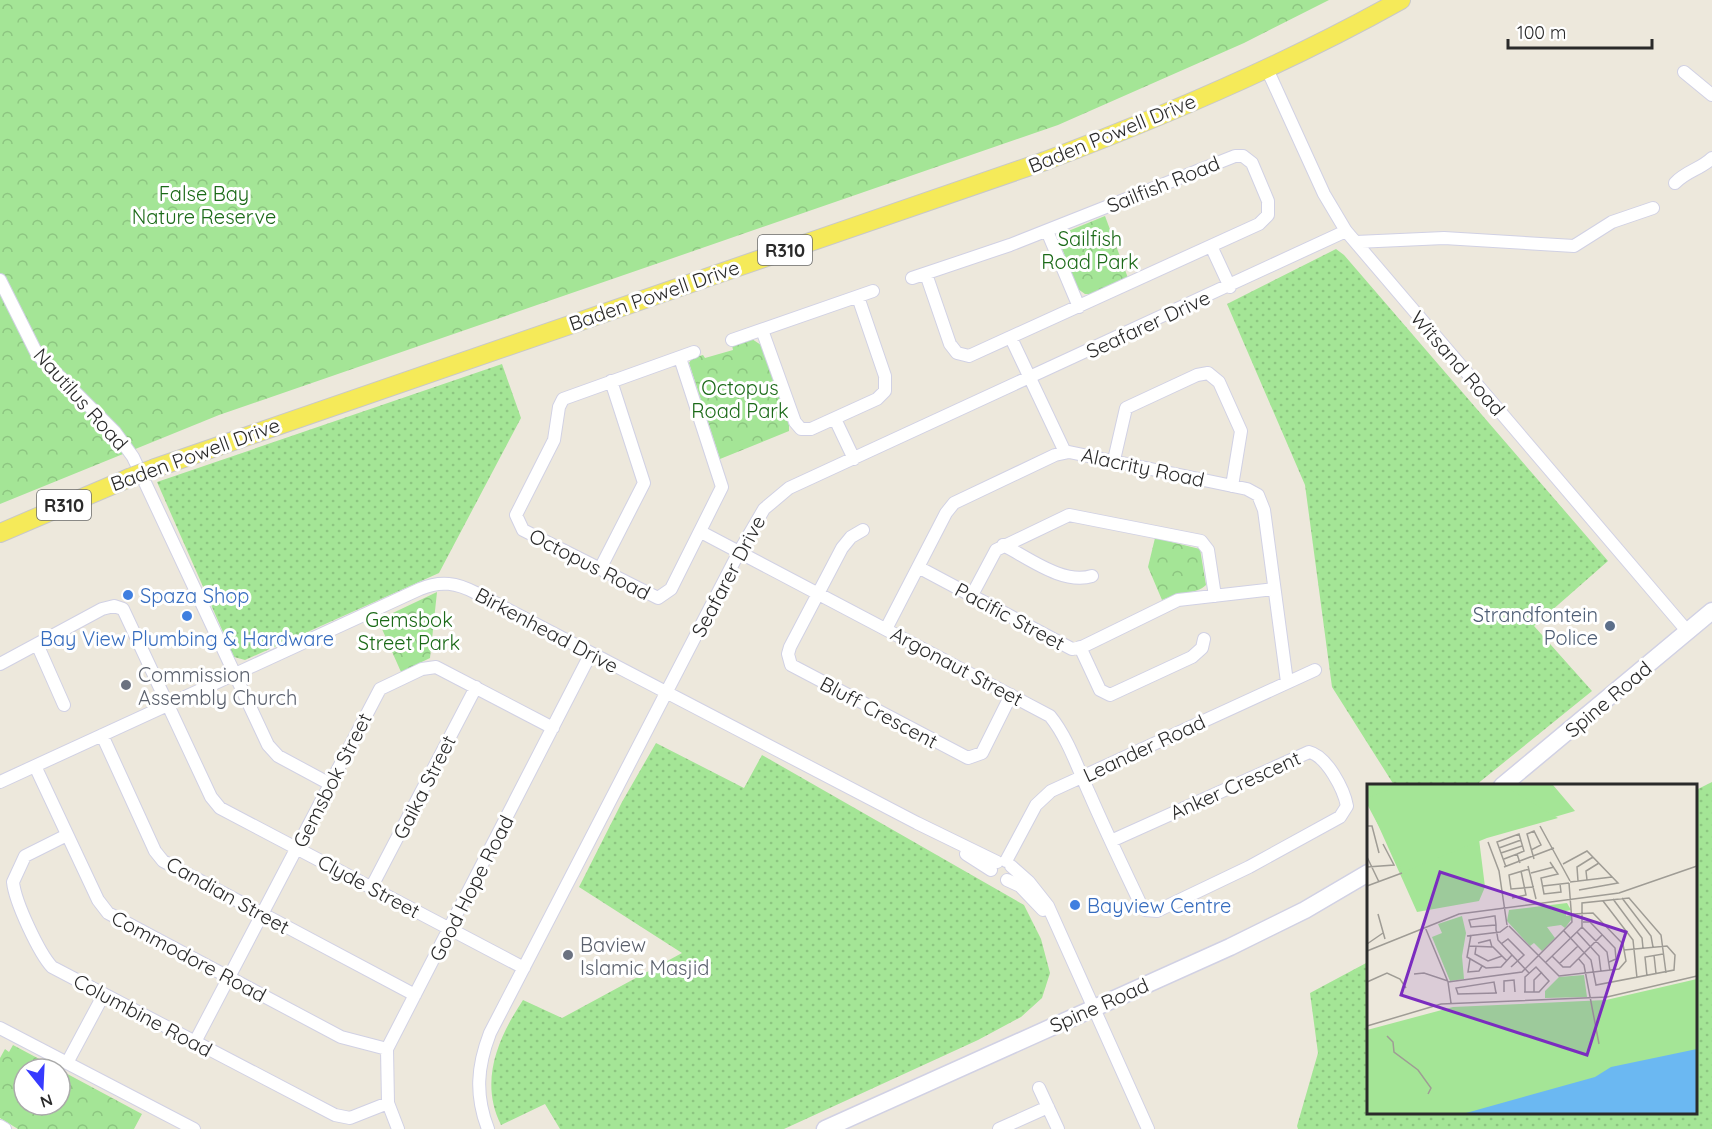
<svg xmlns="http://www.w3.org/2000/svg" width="1712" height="1129" viewBox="0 0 1712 1129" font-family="Quicksand,sans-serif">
<defs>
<pattern id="grass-dots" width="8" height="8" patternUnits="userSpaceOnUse" patternTransform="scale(1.5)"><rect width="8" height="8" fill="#a4e596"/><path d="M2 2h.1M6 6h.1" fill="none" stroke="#8dc581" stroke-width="1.8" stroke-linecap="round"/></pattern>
<pattern id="park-crowns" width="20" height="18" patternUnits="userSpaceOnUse" patternTransform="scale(1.5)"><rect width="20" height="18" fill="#a4e596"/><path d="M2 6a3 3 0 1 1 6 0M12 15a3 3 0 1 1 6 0" fill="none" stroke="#8dc581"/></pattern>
</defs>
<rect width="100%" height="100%" fill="#ede8dc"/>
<path fill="url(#grass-dots)" d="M 1336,249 L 1344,255 L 1608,561 L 1534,626 L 1592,691 L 1476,785 L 1394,785 L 1332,687 L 1305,485 L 1227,304 Z
M 502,364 L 521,418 L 439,573 L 245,660 L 234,657 L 157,482 Z
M 656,743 L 744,788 L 762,755 L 1024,905 L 1041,939 L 1050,973 L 1042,998 L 1021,1017 L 978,1040 L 784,1129 L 560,1129 L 545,1104 L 501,1125 C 479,1081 498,1038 523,1000 L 562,1018 L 682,953 L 579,887 L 622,802 Z
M 1712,782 L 1712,1129 L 1298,1129 L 1297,1126 L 1318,1053 L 1310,993 L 1368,962 L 1368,1112 L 1696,1112 L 1696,790 Z"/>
<path fill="url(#park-crowns)" d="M 0,0 L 1329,0 L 1244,43 L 1058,125 L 219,415 L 0,504 Z
M 1105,216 L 1128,278 L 1093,294 L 1085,294 L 1078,289 L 1059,241 L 1061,234 Z
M 752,339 L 761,345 L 789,425 L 789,431 L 720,459 L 689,363 L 692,358 L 703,355 L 705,358 L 733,350 L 732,345 Z
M 1155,538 L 1200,549 L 1206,585 C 1197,594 1177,593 1162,600 L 1148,567 Z
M 437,592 L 430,658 L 401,672 L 378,620 Z
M 13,1045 L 58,1069 L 24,1069 L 24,1105 L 60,1105 L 60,1070 L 142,1114 L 134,1129 L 18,1129 L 0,1118 L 0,1058 L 5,1049 L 9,1052 Z"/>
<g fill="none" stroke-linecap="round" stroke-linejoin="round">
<g stroke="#d1d1e4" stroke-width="14">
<path id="minor" d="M 1267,69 L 1324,194 L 1346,231 L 1688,632
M 1684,72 L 1712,95
M 1675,183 C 1686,171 1701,169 1712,158
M 1047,231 L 1079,307
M 1356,242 L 1444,238 L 1574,246 L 1612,222 L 1653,208
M 1211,246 L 1230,287
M 912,278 L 1010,245 L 1235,156 L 1243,156 L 1252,163 L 1268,201 L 1268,215 L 1259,224 L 969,356 L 957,353 L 950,344 L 926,274
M 0,280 L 37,354 L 115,432 L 133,457 L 268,745 L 278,756 L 330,784
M 762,330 L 795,422 L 801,429 L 811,429 L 877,399 L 885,391 L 885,376 L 858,297
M 1011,338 L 1065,452
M 732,340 L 873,291
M 680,358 L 722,487 L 671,589 L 658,598 L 523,530 L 516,515 L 554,440 L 559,407 L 563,399 L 694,352
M 835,419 L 854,459
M 1114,460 L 1126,408 L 1197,375 L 1208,373 L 1219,382 L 1241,431 L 1232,486
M 863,530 L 851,537 L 842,548 L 790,647 L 788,654 L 791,665 L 968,758 L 982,753 L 1011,695
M 701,532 L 1050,716 C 1068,738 1078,769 1090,795 C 1106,832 1124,869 1141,905 L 1145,910 L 1157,911 L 1249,867 L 1340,817 L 1347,806 C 1344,790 1327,756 1309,752 L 1111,841
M 1003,545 C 1029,558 1063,585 1092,576
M 918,567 L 1072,649 L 1082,647 L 1178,600 L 1274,589
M 600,569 L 644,483 L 611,381
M 972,595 L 996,550 L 1069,515 L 1201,541 L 1208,550 L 1215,596
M 886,629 L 946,513 L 954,503 L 1055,455 L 1069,452 L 1247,489 L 1258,495 L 1264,510 L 1287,682
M 37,644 L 64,705
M 1080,647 L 1100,690 L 1110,695 L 1192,657 L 1202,648 L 1204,639
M 0,664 L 102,609 L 114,606 L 123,609 L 211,797 L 220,808 L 524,968
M 102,735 L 155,851 L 163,861 L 415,995
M 35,766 L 98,900 L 108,913 L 341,1037 L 387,1049
M 0,782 L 420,589 C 441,580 457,583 476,593 L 917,823 L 997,862
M 67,835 L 25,856 L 13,882 C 15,902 39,953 52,967 L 335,1115 L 350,1118 L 388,1103
M 966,854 L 991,870
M 1006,861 L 1036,805 L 1051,791 L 1315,670
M 1011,866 L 1029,882 L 1048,906 L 1148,1129
M 1007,880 L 1020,886 L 1043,910
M 371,888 L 476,687
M 0,1028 L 194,1129
M 195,1042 L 380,689 L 422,669 L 436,667 L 553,728
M 67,1063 L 104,994
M 1039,1088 L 1058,1129
M 0,1126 L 5,1129
M 398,1129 L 388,1103 L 387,1049 L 591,653
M 488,1129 C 475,1095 477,1067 490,1033 L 739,552 L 764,509 L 789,488 L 1346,231
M 999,1129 L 1048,1107"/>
</g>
<g stroke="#d1d1e4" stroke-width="19">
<path id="secondary" d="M 1502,786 L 1712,611
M 825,1129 L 1230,947 L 1305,910 L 1368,873"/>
</g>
<g stroke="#c8c8c8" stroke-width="20">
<path id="primary" d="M 155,468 L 1045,161 C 1167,115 1287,64 1401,0
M 0,533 L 129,478"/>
</g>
<use href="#minor" stroke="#fff" stroke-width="12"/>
<use href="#secondary" stroke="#fff" stroke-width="16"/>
<use href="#primary" stroke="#f5ea59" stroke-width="18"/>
<g stroke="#c8c8c8" stroke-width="20" stroke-linecap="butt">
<path id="primary-bridge" d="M 129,478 L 155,468"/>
</g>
<use href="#primary-bridge" stroke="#f5ea59" stroke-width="18"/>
</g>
<g fill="#3f7fe0" stroke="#fff" stroke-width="2">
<circle cx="128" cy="595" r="6"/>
<circle cx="187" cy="616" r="6"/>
<circle cx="1075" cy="905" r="6"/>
</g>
<circle fill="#5c6f8a" stroke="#fff" stroke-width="2" cx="1610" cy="626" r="6"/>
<g fill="#6b7280" stroke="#fff" stroke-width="2">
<circle cx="126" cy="685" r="6"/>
<circle cx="568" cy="955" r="6"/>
</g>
<g text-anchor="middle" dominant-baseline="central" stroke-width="6" stroke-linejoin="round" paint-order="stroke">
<g fill="#fff" stroke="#6a6a6a" stroke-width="1.5">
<rect x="758" y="235" width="54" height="30" rx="4.5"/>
<rect x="37" y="490" width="54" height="30" rx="4.5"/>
</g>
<g font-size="18" font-weight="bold" fill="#2a2a2a">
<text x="785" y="250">R310</text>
<text x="64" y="505">R310</text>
</g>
<g font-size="20" fill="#2a2a2a" stroke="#fff">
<text transform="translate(1112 133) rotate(-22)">Baden Powell Drive</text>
<text transform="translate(1163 184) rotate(-22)">Sailfish Road</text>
<text transform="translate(654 295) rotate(-19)">Baden Powell Drive</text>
<text transform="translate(1148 324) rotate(-25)">Seafarer Drive</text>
<text transform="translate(1458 363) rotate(49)">Witsand Road</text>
<text transform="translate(81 399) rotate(48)">Nautilus Road</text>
<text transform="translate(195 454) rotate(-20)">Baden Powell Drive</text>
<text transform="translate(1143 467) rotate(12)">Alacrity Road</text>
<text transform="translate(590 564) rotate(27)">Octopus Road</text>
<text transform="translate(728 576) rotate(-62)">Seafarer Drive</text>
<text transform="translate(1010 616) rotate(28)">Pacific Street</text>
<text transform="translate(547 630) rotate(28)">Birkenhead Drive</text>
<text transform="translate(957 666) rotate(28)">Argonaut Street</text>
<text transform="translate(1608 699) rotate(-40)">Spine Road</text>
<text transform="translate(879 712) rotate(28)">Bluff Crescent</text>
<text transform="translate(1144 748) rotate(-25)">Leander Road</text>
<text transform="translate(332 780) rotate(-63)">Gemsbok Street</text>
<text transform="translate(1235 785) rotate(-24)">Anker Crescent</text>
<text transform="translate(424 787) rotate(-63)">Gaika Street</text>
<text transform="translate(369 886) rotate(28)">Clyde Street</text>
<text transform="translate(471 888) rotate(-63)">Good Hope Road</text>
<text transform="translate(228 895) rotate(29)">Candian Street</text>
<text transform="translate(189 956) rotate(28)">Commodore Road</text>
<text transform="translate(1099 1005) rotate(-24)">Spine Road</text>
<text transform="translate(143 1015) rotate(28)">Columbine Road</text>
</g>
<g font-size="20" fill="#1b6a18" stroke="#fff">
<text x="204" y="193">False Bay<tspan x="204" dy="23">Nature Reserve</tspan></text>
<text x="1090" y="238">Sailfish<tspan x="1090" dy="23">Road Park</tspan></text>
<text x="740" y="387">Octopus<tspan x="740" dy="23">Road Park</tspan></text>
<text x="409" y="619">Gemsbok<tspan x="409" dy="23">Street Park</tspan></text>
</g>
<g font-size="20" fill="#366cbe" stroke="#fff" text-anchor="start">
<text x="140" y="595">Spaza Shop</text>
<text x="187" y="638" text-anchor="middle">Bay View Plumbing &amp; Hardware</text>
<text x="1087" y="905">Bayview Centre</text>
</g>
<g font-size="20" fill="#4e5e75" stroke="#fff" text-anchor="end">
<text x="1598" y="614">Strandfontein<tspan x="1598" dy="23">Police</tspan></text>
</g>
<g font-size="20" fill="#5b616d" stroke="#fff" text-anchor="start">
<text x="138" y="674">Commission<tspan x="138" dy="23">Assembly Church</tspan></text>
<text x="580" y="944">Baview<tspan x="580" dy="23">Islamic Masjid</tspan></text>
</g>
</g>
<g transform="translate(1367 784)">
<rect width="330" height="330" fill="#ede8dc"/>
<path d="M 0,1 L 186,1 L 208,27 L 112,55 L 118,103 L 112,117 L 50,128 L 0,16 ZM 200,119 L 204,126 L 199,127 L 199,132 L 205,131 L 204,136 L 198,144 L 194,141 L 180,143 L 188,154 L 175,167 L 167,159 L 163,162 L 140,137 L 142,126 ZM 95,132 L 99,149 L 95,172 L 97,195 L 83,197 L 65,153 L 75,149 L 71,140 ZM 217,191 L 220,213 L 178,214 L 178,207 L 192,193 Z" fill="#a4e596"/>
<path d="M 34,1 L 136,1 L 191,34 L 120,54 L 36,88 L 0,20 L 0,14 ZM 330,195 L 330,275 L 111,329 L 0,329 L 0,246 L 86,223 L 239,216 Z" fill="#a4e596"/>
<path d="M 330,265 L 330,329 L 99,329 L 228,293 L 244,283 Z" fill="#6bb8f2"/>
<path fill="none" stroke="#9f9c95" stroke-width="1.5" d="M 0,42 L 5,42 L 12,69M 173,42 L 203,97M 121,58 L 132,87 L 140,141M 132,64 L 154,56M 164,66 L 174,61 L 167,47 L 160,50 L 167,75M 134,69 L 155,62M 0,73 L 12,98M 137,75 L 150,70 L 153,79M 183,78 L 191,90 L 174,94 L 177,110 L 194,108 L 193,100M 196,80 L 220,67 L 251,99 L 212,106M 161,82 L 169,115M 0,83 L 27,81 L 16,60M 137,83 L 187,64M 139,83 L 130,58 L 152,50 L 157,67 L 150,70M 162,85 L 142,91 L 144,105 L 167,103M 164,89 L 187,83M 220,96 L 219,87 L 232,79M 211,97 L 210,83 L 226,73M 203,98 L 245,93M 0,102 L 35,89M 176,102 L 202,99M 145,114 L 159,111 L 154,87M 255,114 L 284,152 L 286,163M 246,115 L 275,154 L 276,164M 236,117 L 266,156 L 270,194M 11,130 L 18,155M 216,138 L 223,138 L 248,164 L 249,175 L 242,178M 129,141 L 104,143 L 102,136 L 127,132 L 128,132 L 129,141 L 129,146 L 130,150 L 131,156 L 162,189M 142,142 L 192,192 L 252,185 L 259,177 L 256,160 L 226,129 L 206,130M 58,143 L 81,198 L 84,219M 215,143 L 240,168 L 243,187M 197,147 L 224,176 L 229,201 L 307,186 L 308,171 L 300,162 L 257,166M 210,148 L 232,172 L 234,188M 104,151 L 100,173 L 119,184 L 134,183 L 145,171M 100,152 L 133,148 L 141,142M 111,159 L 123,156 L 125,163M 0,160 L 16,149M 134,160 L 141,155 L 157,171 L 144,183M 102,162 L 126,163 L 140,177M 109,163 L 108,170 L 121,177 L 135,172M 0,167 L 92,130 L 252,109 L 330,82M 287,171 L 289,190M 185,172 L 196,183 L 203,183 L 235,151M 211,174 L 217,181 L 232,260M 103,175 L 101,188 L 112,187 L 115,182M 178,179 L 215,143 L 215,119 L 262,114 L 294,151 L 299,189M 192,180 L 211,162M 47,190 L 57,189 L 81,197M 280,192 L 278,173 L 296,170M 0,198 L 20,189 L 33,195 L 39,204M 81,198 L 155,188 L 205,138 L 202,99M 137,208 L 137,197 L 147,196 L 148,208M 157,208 L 172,208 L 182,197 L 169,183 L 158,193 L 158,208M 167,208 L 167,196 L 175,188M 129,209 L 127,198 L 89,204 L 91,210 L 130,209M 0,242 L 74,220 L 240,213 L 330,192M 20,252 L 26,258 L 27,268 L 51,286 L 64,304 L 61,310"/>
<path fill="#7b2cbf" fill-opacity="0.15" stroke="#7b2cbf" stroke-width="3" d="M 73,88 L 259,148 L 220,271 L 34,211 Z"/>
<rect width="330" height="330" fill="none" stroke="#2a2a2a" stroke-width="3"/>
</g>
<g transform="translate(42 1087) rotate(162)"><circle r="28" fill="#ffffff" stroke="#aaaaaa" stroke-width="1.5"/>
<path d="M0-4.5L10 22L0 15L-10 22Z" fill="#373bff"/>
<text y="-9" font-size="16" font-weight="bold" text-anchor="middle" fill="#2a2a2a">N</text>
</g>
<path d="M1508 39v9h144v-9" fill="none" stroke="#2a2a2a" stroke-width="3"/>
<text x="1517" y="39" font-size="18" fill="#2a2a2a" stroke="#ffffff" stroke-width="4.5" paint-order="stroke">100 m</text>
</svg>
